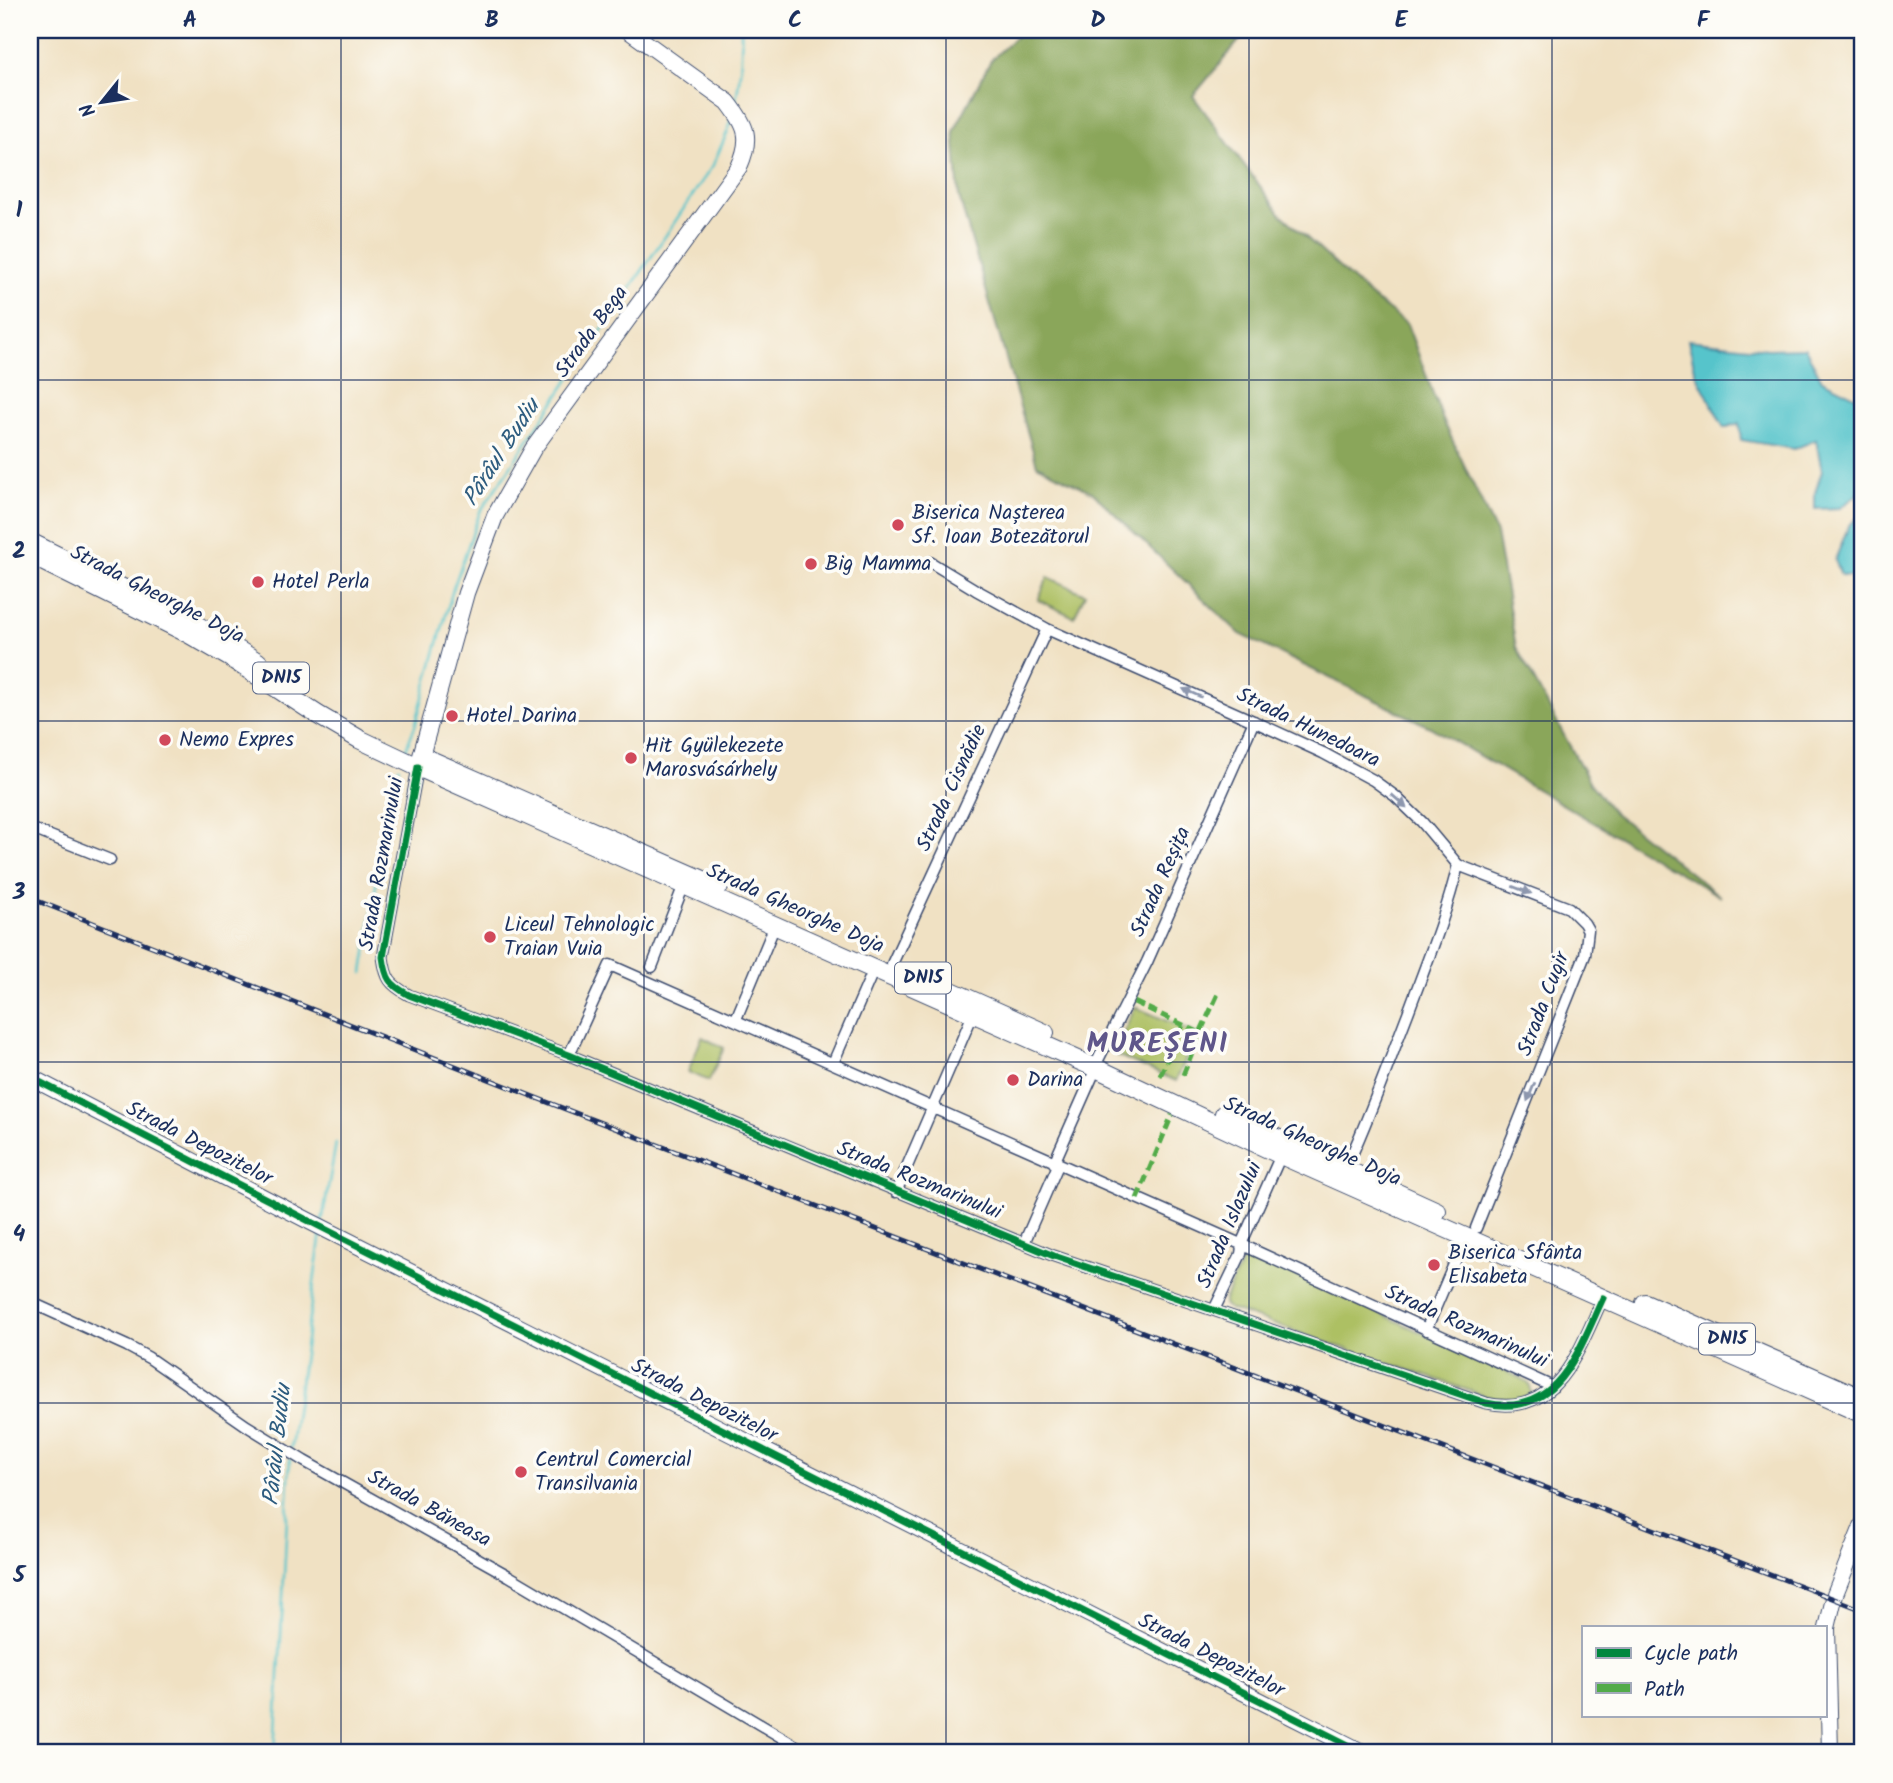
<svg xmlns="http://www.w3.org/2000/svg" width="1893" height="1783" viewBox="0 0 1893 1783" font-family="Kalam,sans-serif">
<rect width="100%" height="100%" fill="#fdfcf7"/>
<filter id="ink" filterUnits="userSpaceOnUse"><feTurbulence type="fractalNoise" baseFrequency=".0143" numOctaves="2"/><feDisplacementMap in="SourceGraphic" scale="14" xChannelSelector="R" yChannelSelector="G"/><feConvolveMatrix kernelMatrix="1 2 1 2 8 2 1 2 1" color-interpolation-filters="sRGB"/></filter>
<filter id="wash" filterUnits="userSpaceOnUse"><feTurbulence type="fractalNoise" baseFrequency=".00686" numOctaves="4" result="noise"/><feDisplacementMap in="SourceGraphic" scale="28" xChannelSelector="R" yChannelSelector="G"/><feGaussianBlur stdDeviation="1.57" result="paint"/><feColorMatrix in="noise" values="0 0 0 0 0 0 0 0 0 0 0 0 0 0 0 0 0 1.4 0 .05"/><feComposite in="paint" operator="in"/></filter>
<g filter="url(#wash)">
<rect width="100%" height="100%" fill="#f0e1c3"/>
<path fill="#adc064" stroke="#647861" stroke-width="2" d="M 1048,577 L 1085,594 L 1074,617 L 1038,600 Z
M 1135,1007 L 1197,1034 L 1176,1081 L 1114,1054 Z
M 702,1037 L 724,1048 L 709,1081 L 688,1072 Z
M 1250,1256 L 1255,1256 L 1521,1378 L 1530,1385 L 1531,1394 C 1519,1404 1502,1401 1488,1397 L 1229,1309 L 1224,1304 L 1224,1300 L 1242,1261 Z"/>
<path fill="#8aa65a" stroke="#526a5c" stroke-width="2" d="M 1023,30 L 1248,30 L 1193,96 L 1280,213 L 1370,296 L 1407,324 L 1443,420 L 1496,533 L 1516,647 L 1590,783 L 1613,812 L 1721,897 L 1430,727 L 1240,634 L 1092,492 L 1037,465 L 959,197 L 954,131 L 991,60 Z"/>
<path fill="#56c4cb" stroke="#387a94" stroke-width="2" d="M 1688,340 L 1767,349 L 1805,348 L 1822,380 L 1863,400 L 1863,490 L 1840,508 L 1815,509 L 1815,493 L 1822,471 L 1816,440 L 1794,449 L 1741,440 L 1739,423 L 1724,428 L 1696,374 Z
M 1863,513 L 1863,578 L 1841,575 L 1835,560 L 1849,525 Z"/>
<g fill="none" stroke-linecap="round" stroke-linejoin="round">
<path stroke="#56c4cb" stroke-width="2.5" d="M 735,103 C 741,78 742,55 741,30
M 404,754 L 415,726 L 453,589 L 480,512 L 713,165 L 727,133 L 732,116
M 363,973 L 391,785 L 399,767
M 322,1222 L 336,1143
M 291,1448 L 321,1232
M 275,1753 L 290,1458"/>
</g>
</g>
<g filter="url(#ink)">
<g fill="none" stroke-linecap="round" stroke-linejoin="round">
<g stroke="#3b4a6d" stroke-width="13">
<path id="street" d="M 930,562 L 976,590 L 1047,629 L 1251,720 L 1323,753 L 1373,780 L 1395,796 L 1422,822 L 1458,865 L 1569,908 L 1584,923 L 1588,930 L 1585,955 L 1476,1228
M 418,767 L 383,957 C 386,979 389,984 409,995 L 569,1055 L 1054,1256 L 1486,1403 C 1558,1419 1578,1351 1603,1298
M 30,828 L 110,860
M 892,964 L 1047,629
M 652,967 L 685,882
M 736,1019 L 775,925
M 569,1055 L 610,965 L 1236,1242 L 1553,1387
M 1099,1058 L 1147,962 L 1254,721
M 833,1063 L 874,969
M 1054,1163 L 1096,1068
M 1343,1174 C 1368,1122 1387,1067 1408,1013 C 1426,964 1446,916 1458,865
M 896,1192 L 973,1014
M 1024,1243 L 1058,1165
M 30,1302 L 127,1346 L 149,1358 L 247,1426 L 304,1461 L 509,1576 L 808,1753
M 1214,1310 L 1241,1254 L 1243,1240 L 1281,1155
M 1426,1330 L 1466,1236"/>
</g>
<g stroke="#3b4a6d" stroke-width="18">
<path id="secondary" d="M 418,767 L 466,593 L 495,516 L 533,449 L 739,167 C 752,138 747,126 728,102 L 628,30
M 30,1077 L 309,1221 L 1364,1753
M 1830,1753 L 1827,1628 L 1835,1594 L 1863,1524"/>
</g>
<g stroke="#3b4a6d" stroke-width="20">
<path id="primary" d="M 30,542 L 195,624 L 258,662
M 30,555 L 189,634 L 229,657 L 318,715 L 359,739 L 418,767 L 1096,1068 L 1281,1155 L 1863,1414
M 428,759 L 719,887
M 918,976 L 1045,1033
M 1224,1114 L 1437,1211
M 1645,1303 L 1863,1399"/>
</g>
<use href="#street" stroke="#fff" stroke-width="10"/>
<use href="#secondary" stroke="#fff" stroke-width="16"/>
<use href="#primary" stroke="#fff" stroke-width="18"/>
<g stroke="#1b2f5e" stroke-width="5">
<path id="rail" d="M 30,898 L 534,1097 L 1863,1610"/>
</g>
<use href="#rail" stroke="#fdfcf7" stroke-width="2.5" stroke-dasharray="8" stroke-linecap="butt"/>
<path stroke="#52ab49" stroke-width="5" stroke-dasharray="10 5" stroke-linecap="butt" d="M 1134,1002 L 1200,1033 L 1218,994
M 1183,1075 L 1200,1033
M 1160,1076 L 1183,1025
M 1137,1199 L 1172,1115"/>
<g stroke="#fdfcf7" stroke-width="11">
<path id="cycleway" d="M 418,767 L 383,957 C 386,979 389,984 409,995 L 569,1055 L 1054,1256 L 1486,1403 C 1558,1419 1578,1351 1603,1298
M 30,1077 L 309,1221 L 1364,1753"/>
</g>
<use href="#cycleway" stroke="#00873e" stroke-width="7"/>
</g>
<defs><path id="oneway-solid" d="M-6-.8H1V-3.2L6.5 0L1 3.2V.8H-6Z" transform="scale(1.75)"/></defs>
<g fill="#8d97ae">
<use href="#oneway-solid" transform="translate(1192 693) rotate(-156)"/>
<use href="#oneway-solid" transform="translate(1399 801) rotate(41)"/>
<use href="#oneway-solid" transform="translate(1522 890) rotate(21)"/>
<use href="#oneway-solid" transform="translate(1531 1092) rotate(112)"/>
</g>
</g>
<path fill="none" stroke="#1b2f5e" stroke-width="2" stroke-opacity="0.55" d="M 341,30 L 341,1753M 644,30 L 644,1753M 946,30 L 946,1753M 1249,30 L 1249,1753M 1552,30 L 1552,1753M 30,380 L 1863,380M 30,721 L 1863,721M 30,1062 L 1863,1062M 30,1403 L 1863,1403"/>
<g fill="#d1495b" stroke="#fdfcf7" stroke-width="2.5">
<circle cx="898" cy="525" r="7"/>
<circle cx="811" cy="564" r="7"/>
<circle cx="258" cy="582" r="7"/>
<circle cx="452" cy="716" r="7"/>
<circle cx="165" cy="740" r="7"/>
<circle cx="631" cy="758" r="7"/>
<circle cx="490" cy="937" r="7"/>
<circle cx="1013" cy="1080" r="7"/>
<circle cx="1434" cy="1265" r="7"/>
<circle cx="521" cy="1472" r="7"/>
</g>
<g text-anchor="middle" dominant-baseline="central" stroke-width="7" stroke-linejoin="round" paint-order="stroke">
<g fill="#fdfcf7" stroke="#5f6c8c" stroke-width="2">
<rect x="253" y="662.5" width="56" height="31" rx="5"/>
<rect x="895" y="962.5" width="56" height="31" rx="5"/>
<rect x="1699" y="1323.5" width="56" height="31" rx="5"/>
</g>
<g font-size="19" font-weight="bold" fill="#1b2f5e">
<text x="281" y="678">DN15</text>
<text x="923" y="978">DN15</text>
<text x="1727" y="1339">DN15</text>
</g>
<g font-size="21" fill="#1b2f5e" stroke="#fdfcf7">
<text transform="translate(592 332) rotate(-54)">Strada Bega</text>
<text transform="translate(157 595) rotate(27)">Strada Gheorghe Doja</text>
<text transform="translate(1308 728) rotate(26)">Strada Hunedoara</text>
<text transform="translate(952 788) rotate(-65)">Strada Cisnădie</text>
<text transform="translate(382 864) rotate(-80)">Strada Rozmarinului</text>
<text transform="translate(1161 882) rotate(-66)">Strada Reșița</text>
<text transform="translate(795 909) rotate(24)">Strada Gheorghe Doja</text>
<text transform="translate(1544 1004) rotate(-69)">Strada Cugir</text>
<text transform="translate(1312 1142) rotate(24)">Strada Gheorghe Doja</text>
<text transform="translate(199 1144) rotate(27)">Strada Depozitelor</text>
<text transform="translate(919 1181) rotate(22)">Strada Rozmarinului</text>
<text transform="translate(1230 1225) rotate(-67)">Strada Islazului</text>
<text transform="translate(1466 1327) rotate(24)">Strada Rozmarinului</text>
<text transform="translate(704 1401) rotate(27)">Strada Depozitelor</text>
<text transform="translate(429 1509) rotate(29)">Strada Băneasa</text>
<text transform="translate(1211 1656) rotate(27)">Strada Depozitelor</text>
</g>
<g font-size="21" fill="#1b2f5e" stroke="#fdfcf7" text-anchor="start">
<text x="912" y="513">Biserica Nașterea<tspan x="912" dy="24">Sf. Ioan Botezătorul</tspan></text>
<text x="825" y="564">Big Mamma</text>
<text x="272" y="582">Hotel Perla</text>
<text x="466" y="716">Hotel Darina</text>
<text x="179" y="740">Nemo Expres</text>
<text x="645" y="746">Hit Gyülekezete<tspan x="645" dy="24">Marosvásárhely</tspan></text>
<text x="504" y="925">Liceul Tehnologic<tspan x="504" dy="24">Traian Vuia</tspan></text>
<text x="1027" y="1080">Darina</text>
<text x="1448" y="1253">Biserica Sfânta<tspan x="1448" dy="24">Elisabeta</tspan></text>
<text x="535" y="1460">Centrul Comercial<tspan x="535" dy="24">Transilvania</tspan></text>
</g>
<g font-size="23" font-style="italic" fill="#2d5c7f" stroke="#fdfcf7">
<text transform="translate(502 453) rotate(-57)">Pârâul Budiu</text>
<text transform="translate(278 1445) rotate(-84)">Pârâul Budiu</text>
</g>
<g font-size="28" font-weight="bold" letter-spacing="2" fill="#5f568a" stroke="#fdfcf7">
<text x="1158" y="1044">MUREȘENI</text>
</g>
</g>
<rect width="1893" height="1783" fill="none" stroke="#fdfcf7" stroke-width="77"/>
<rect x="1582" y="1626" width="245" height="91" fill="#fdfcf7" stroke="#a3aaba" stroke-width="2"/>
<rect x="1596" y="1648" width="35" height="10" fill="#00873e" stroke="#a3aaba" stroke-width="2"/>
<text x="1644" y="1660" font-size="21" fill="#1b2f5e">Cycle path</text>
<rect x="1596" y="1683" width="35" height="10" fill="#52ab49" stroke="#a3aaba" stroke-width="2"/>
<text x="1644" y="1696" font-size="21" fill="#1b2f5e">Path</text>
<g transform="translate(102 102) rotate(240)" stroke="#fdfcf7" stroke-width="5" paint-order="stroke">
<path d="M0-5L12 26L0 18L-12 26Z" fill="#1b2f5e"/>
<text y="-10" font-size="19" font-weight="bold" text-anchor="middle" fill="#1b2f5e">N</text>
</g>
<rect x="38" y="38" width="1816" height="1706" fill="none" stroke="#1b2f5e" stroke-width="2.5"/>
<g font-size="23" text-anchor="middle" font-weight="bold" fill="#1b2f5e">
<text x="190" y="27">A</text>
<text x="492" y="27">B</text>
<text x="795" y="27">C</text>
<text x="1098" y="27">D</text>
<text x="1401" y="27">E</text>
<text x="1703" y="27">F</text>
<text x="19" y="217">1</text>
<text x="19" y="558">2</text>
<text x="19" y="899">3</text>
<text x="19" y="1241">4</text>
<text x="19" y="1582">5</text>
</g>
</svg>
